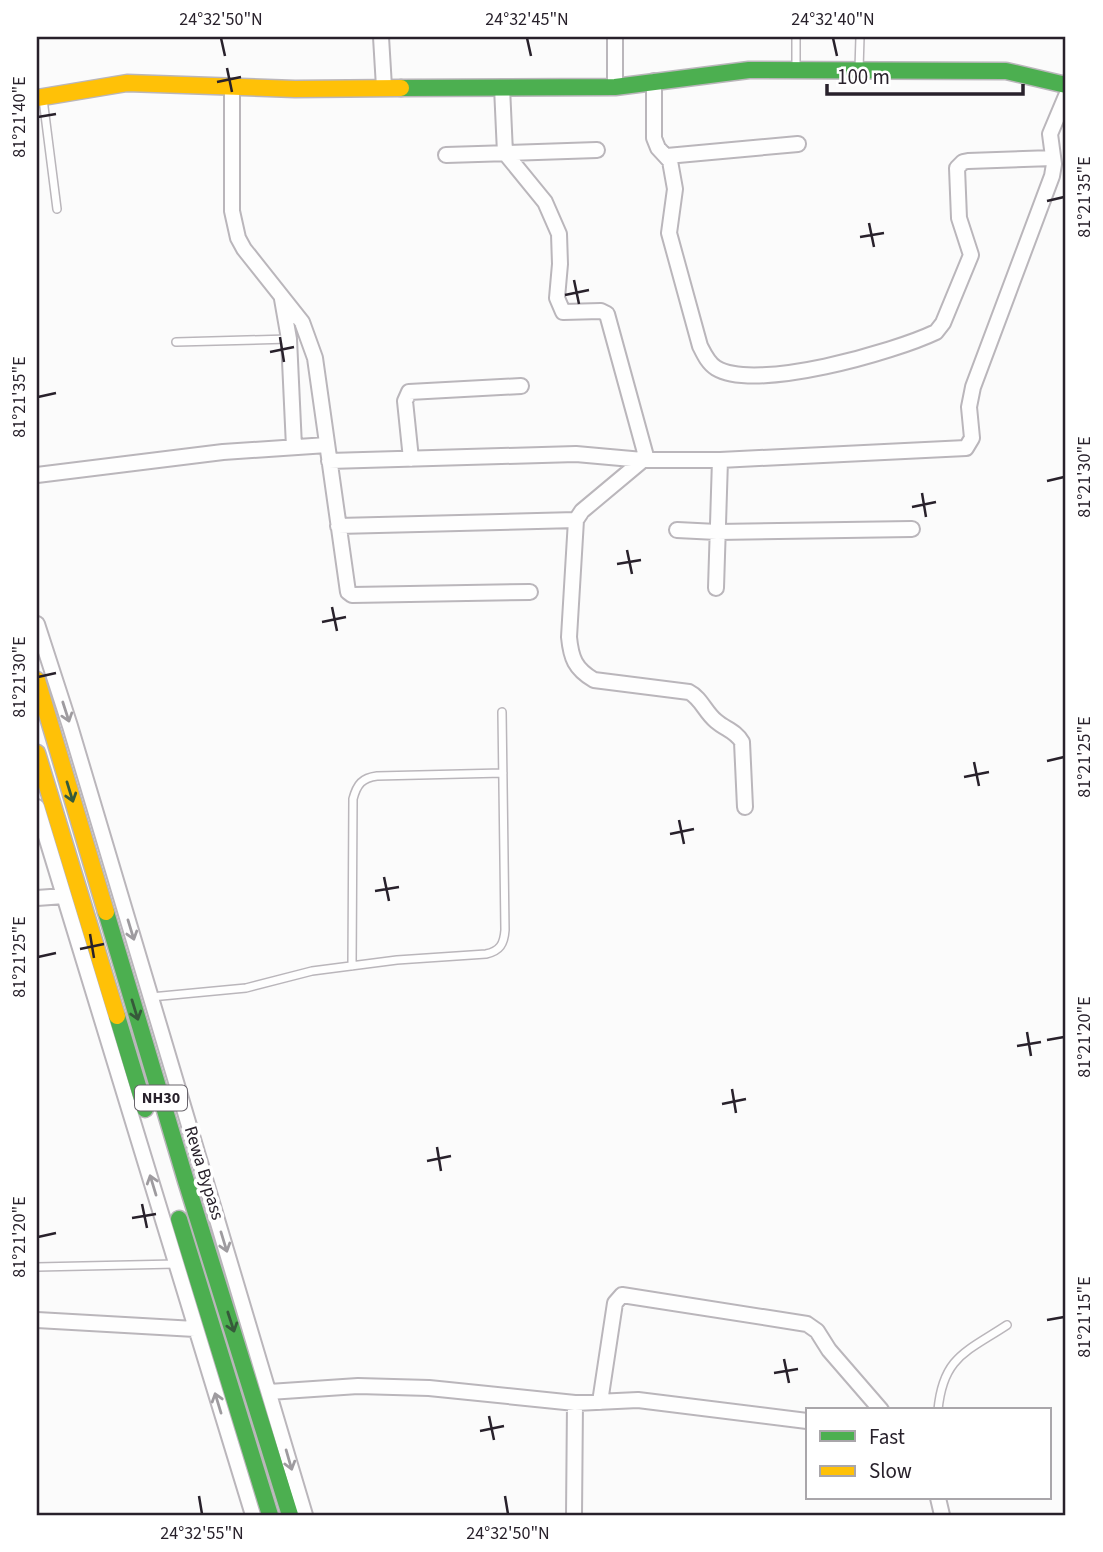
<svg xmlns="http://www.w3.org/2000/svg" width="1103" height="1552" viewBox="0 0 1103 1552" font-family="'Source Sans 3',sans-serif">
<rect width="100%" height="100%" fill="#fbfbfb"/>
<g fill="none" stroke-linecap="round" stroke-linejoin="round">
<g stroke="#bab6bb" stroke-width="10">
<path id="lane" d="M 796,69 L 796,37
M 859,69 L 860,37
M 43,99 L 57,209
M 176,342 L 289,339
M 352,966 L 353,799 C 357,784 362,778 377,776 L 503,773
M 151,997 L 246,988 L 312,971 L 397,960 L 486,954 C 500,951 504,944 505,930 L 502,712
M 37,1267 L 176,1264
M 938,1410 C 943,1357 966,1352 1007,1325"/>
</g>
<g stroke="#bab6bb" stroke-width="18">
<path id="street" d="M 381,37 L 384,87
M 654,81 L 654,138 L 658,148 L 670,161 L 675,189 L 669,233 L 700,346 C 704,354 708,363 716,368 C 756,392 894,352 936,332 L 943,323 L 971,255 L 959,218 L 957,168 L 963,162 L 968,161 L 1053,158
M 232,87 L 232,211 L 238,238 L 244,249 L 302,322 L 315,358 L 348,592 L 352,595 L 530,592
M 502,87 L 505,153 L 545,202 L 559,234 L 560,264 L 557,298 L 563,312 L 601,311 L 607,314 L 647,460
M 615,87 L 615,37
M 446,155 L 597,150
M 667,156 L 798,144
M 282,299 L 289,339 L 294,447
M 411,459 L 405,401 L 409,392 L 521,386
M 643,460 L 582,511 L 576,520 L 569,637 C 571,658 575,669 594,680 L 689,692 C 701,698 705,712 716,721 C 725,729 736,731 742,742 L 745,807
M 329,461 L 576,454 L 643,460 L 720,460 L 966,448 L 972,438 L 969,407 L 973,387 L 1052,176 L 1054,164 L 1050,134 L 1066,96
M 37,475 L 223,452 L 327,445
M 338,526 L 576,520
M 677,530 L 717,532 L 912,529
M 716,588 L 720,460
M 37,624 L 70,726 L 305,1515
M 37,807 L 253,1515
M 37,898 L 64,896
M 37,1320 L 195,1329
M 269,1392 L 358,1386 L 429,1388 L 575,1403 L 638,1400 L 807,1421
M 600,1402 L 615,1303 L 622,1295 L 807,1324 L 817,1331 L 829,1350 L 881,1410
M 938,1498 L 942,1515
M 574,1515 L 575,1403"/>
</g>
<g stroke="#bab6bb" stroke-width="19">
<path id="fast" d="M 401,88 L 615,87 L 749,70 L 1006,71 L 1066,85
M 106,912 L 186,1181 L 290,1515
M 117,1016 L 145,1109
M 179,1219 L 270,1515"/>
</g>
<g stroke="#bab6bb" stroke-width="19">
<path id="slow" d="M 37,98 L 127,83 L 295,89 L 401,88
M 37,680 L 106,912
M 37,753 L 117,1016"/>
</g>
<use href="#lane" stroke="#fefefe" stroke-width="7"/>
<use href="#street" stroke="#fefefe" stroke-width="14"/>
<use href="#fast" stroke="#4caf50" stroke-width="16"/>
<use href="#slow" stroke="#ffc107" stroke-width="16"/>
</g>
<defs><path id="oneway-shaft" d="M-6 0H5M1.5-3L5.5 0L1.5 3" fill="none" stroke-width="1.6" stroke-linecap="round" stroke-linejoin="round" transform="scale(1.75)"/></defs>
<g stroke="#9e9b9f">
<use href="#oneway-shaft" transform="translate(66 712) rotate(72)"/>
<use href="#oneway-shaft" transform="translate(131 930) rotate(73)"/>
<use href="#oneway-shaft" transform="translate(153 1185) rotate(-107)"/>
<use href="#oneway-shaft" transform="translate(224 1242) rotate(73)"/>
<use href="#oneway-shaft" transform="translate(218 1403) rotate(-107)"/>
<use href="#oneway-shaft" transform="translate(289 1460) rotate(74)"/>
</g>
<g stroke="#365a3a">
<use href="#oneway-shaft" transform="translate(70 792) rotate(73)"/>
<use href="#oneway-shaft" transform="translate(135 1010) rotate(73)"/>
<use href="#oneway-shaft" transform="translate(231 1322) rotate(72)"/>
</g>
<path fill="none" stroke="#28212b" stroke-width="2.5" d="M 221,38 L 225,56M 527,38 L 531,56M 833,38 L 837,56M 227,68 L 232,92M 217,82 L 241,77M 38,117 L 56,114M 1047,201 L 1064,197M 869,223 L 874,247M 860,237 L 884,233M 574,280 L 579,304M 565,295 L 589,290M 280,337 L 284,362M 270,352 L 294,347M 38,397 L 56,393M 1047,481 L 1064,477M 922,493 L 926,517M 912,507 L 936,502M 627,550 L 632,574M 617,564 L 641,560M 332,607 L 337,631M 322,622 L 346,617M 38,677 L 56,673M 1047,761 L 1064,757M 974,762 L 979,786M 964,777 L 989,772M 679,820 L 684,844M 670,834 L 694,829M 384,877 L 389,901M 375,891 L 399,887M 90,934 L 94,958M 80,949 L 104,944M 38,957 L 56,953M 1027,1032 L 1031,1056M 1047,1040 L 1064,1037M 1017,1046 L 1041,1042M 732,1089 L 736,1113M 722,1104 L 746,1099M 437,1147 L 441,1171M 427,1161 L 451,1156M 142,1204 L 147,1228M 132,1218 L 156,1214M 38,1237 L 56,1233M 1047,1320 L 1064,1317M 784,1359 L 789,1383M 774,1373 L 798,1369M 489,1416 L 494,1440M 480,1431 L 504,1426M 199,1496 L 202,1514M 505,1496 L 508,1514"/>
<g text-anchor="middle" dominant-baseline="central" stroke-width="7" stroke-linejoin="round" paint-order="stroke">
<rect fill="#fff" stroke="#68646b" stroke-width="2" x="135" y="1085.5" width="52" height="25" rx="5"/>
<g font-size="16" font-weight="bold" fill="#28212b">
<text x="161" y="1098">NH30</text>
</g>
<g font-size="18" fill="#28212b" stroke="#fff">
<text transform="translate(204 1173) rotate(73)">Rewa Bypass</text>
</g>
</g>
<rect width="1103" height="1552" fill="none" stroke="#ffffff" stroke-width="77"/>
<rect x="806" y="1408" width="245" height="91" fill="#ffffff" stroke="#a9a6aa" stroke-width="2"/>
<rect x="820" y="1431" width="35" height="10" fill="#4caf50" stroke="#a9a6aa" stroke-width="2"/>
<text x="869" y="1444" font-size="21" fill="#28212b">Fast</text>
<rect x="820" y="1466" width="35" height="10" fill="#ffc107" stroke="#a9a6aa" stroke-width="2"/>
<text x="869" y="1478" font-size="21" fill="#28212b">Slow</text>
<path d="M827 84v10h196v-10" fill="none" stroke="#28212b" stroke-width="3.5"/>
<text x="837" y="84" font-size="21" fill="#28212b" stroke="#ffffff" stroke-width="5" paint-order="stroke">100 m</text>
<rect x="38" y="38" width="1026" height="1476" fill="none" stroke="#28212b" stroke-width="2.5"/>
<g font-size="18" text-anchor="middle" fill="#28212b">
<text x="221" y="25">24°32'50"N</text>
<text x="527" y="25">24°32'45"N</text>
<text x="833" y="25">24°32'40"N</text>
<text transform="translate(19 117) rotate(-90)" y="6">81°21'40"E</text>
<text transform="translate(1084 197) rotate(-90)" y="6">81°21'35"E</text>
<text transform="translate(19 397) rotate(-90)" y="6">81°21'35"E</text>
<text transform="translate(1084 477) rotate(-90)" y="6">81°21'30"E</text>
<text transform="translate(19 677) rotate(-90)" y="6">81°21'30"E</text>
<text transform="translate(1084 757) rotate(-90)" y="6">81°21'25"E</text>
<text transform="translate(19 957) rotate(-90)" y="6">81°21'25"E</text>
<text transform="translate(1084 1037) rotate(-90)" y="6">81°21'20"E</text>
<text transform="translate(19 1237) rotate(-90)" y="6">81°21'20"E</text>
<text transform="translate(1084 1317) rotate(-90)" y="6">81°21'15"E</text>
<text x="202" y="1539">24°32'55"N</text>
<text x="508" y="1539">24°32'50"N</text>
</g>
</svg>
